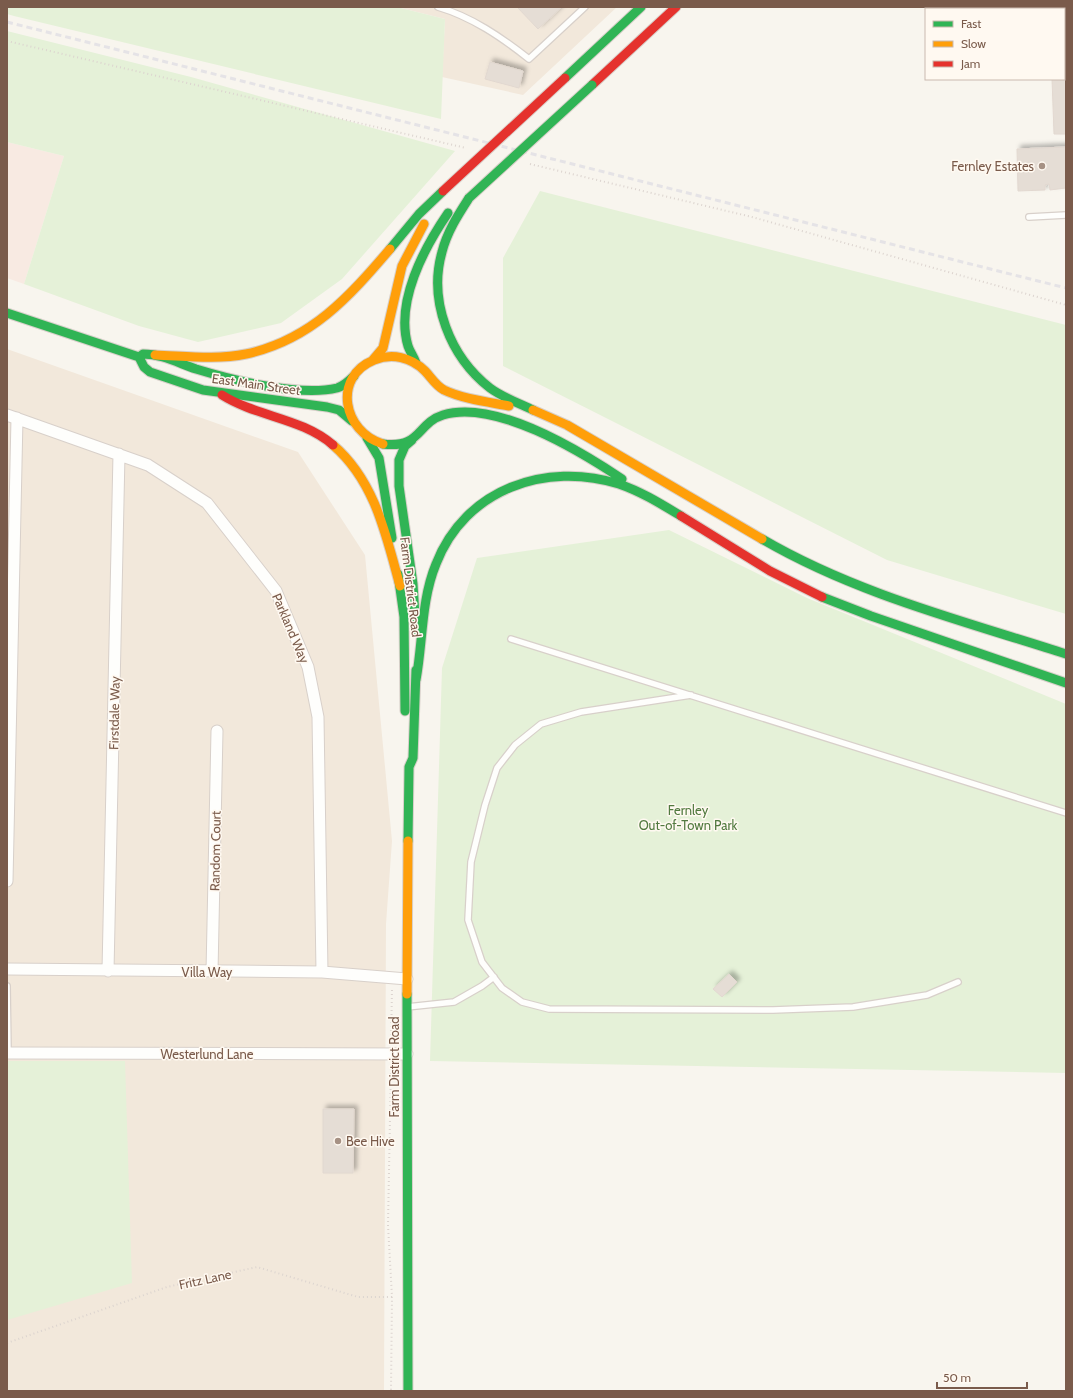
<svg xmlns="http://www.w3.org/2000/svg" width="1073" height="1398" viewBox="0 0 1073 1398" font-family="Cabin,sans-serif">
<defs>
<filter id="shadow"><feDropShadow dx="3.5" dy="-3.5" stdDeviation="2" flood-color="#0004"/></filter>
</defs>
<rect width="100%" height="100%" fill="#f8f5ee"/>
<path fill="#f2e8db" d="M 397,7 L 617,7 L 523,95 L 442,77 L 445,19 Z
M 7,349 L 298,452 L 365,555 L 392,841 L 386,924 L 384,1391 L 7,1391 Z"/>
<path fill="#f8eae2" d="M 7,142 L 64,156 L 24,284 L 7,278 Z"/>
<path fill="#e5f1d8" d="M 7,7 L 397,7 L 445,19 L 441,119 L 14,16 L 7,14 Z
M 7,31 L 191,77 L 455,151 L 342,279 L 281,323 L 198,342 L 139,326 L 24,284 L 64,156 L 7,142 Z
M 540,191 L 1066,325 L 1066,614 L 887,560 L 503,366 L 503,258 Z
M 669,530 L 807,598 L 1066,704 L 1066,1073 L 430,1061 L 442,668 L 477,558 Z
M 7,1061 L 125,1061 L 132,1283 L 7,1320 Z"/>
<path fill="#e5ddd5" stroke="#e2d8d0" filter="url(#shadow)" d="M 517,7 L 562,7 L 538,29 Z
M 1066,44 L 1066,134 L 1054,134 L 1052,79 L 1064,79 L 1064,45 Z
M 490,62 L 523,71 L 519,88 L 485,79 Z
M 1066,147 L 1066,188 L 1050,190 L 1049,184 L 1045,185 L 1045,190 L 1018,191 L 1017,149 Z
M 729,974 L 737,982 L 722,997 L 713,989 Z
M 323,1109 L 354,1109 L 353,1173 L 323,1173 Z"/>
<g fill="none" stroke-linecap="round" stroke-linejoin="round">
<g stroke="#d8d0ca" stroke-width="8">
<path id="lane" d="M 438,7 C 472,17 501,37 529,59 L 585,7
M 1064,15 L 1066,15
M 1029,217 L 1066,215
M 511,639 L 1066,813
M 691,695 L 581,712 L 541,724 L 515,745 L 497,768 L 485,805 L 471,862 L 468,920 L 482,962 L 502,988 L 522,1002 L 549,1009 L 773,1010 L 853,1007 L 927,995 L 958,982
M 7,986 L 8,1053
M 407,1007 L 454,1002 L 482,986 L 494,977"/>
</g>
<g stroke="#d8d0ca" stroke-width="13">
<path id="street" d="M 7,415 L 148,465 L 207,503 L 276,591 L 308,667 L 318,717 L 322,972
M 7,881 L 17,418
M 7,969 L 322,972 L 407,979
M 108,971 L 119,454
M 212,972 L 217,731
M 7,1053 L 407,1054"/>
</g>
<g stroke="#d8d0ca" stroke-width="11">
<path id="fast" d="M 565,78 L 641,7
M 469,198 C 458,215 447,232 442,252 C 428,301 450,357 490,388 C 502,397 518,403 533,410
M 390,249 L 419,214 L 443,191
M 7,313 L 139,357 L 143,354 C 162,354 178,363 196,369 C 232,380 300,397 337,388 C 344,386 349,381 354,376
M 139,357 L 144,367 L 150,372 L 203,390 L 327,407 L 339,410 L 352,421
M 416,363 C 414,357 410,352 408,346 C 395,302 424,248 448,213
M 367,438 L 379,458 L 392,538
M 412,440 L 405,446 L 399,460 L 399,486 L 413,584 L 416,632
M 383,444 C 421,449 417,423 443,415 C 495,399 580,451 622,479
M 762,539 C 856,594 964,621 1066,654
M 398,574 L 404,617 L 405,711
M 822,597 L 871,616 L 1066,683
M 416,680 C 423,642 421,600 436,564 C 465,489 546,461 619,484 C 642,492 661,504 681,516
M 408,841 L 409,767 L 413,758 L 416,670
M 407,994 L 408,1391"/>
</g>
<g stroke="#d8d0ca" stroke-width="11">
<path id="slow" d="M 155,355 C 185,356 217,360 246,354 C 311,340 349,297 390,249
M 372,361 L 383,348 L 402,266 L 424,224
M 533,410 L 567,425 L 762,539
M 383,444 C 343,432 332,377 374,360 C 392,353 411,357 425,371 C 431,377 435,385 444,390 C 463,399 488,402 509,406
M 333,445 C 375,481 386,535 400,586
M 407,994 L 408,841"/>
</g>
<g stroke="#d8d0ca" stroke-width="11">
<path id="jam" d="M 592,85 L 676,7
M 222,395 C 257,417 302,418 333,445
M 681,516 L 770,571 L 822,597"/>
</g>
<path stroke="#dcd4cf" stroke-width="2" stroke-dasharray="1 3" stroke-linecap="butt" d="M 7,41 L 466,148
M 530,164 L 752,217 L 1066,305
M 391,1043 L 392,989
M 391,1065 L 388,1225 L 392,1297 L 391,1391
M 7,1343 L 167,1287 L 257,1267 L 358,1297 L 392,1297"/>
<use href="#lane" stroke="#fefefc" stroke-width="5.5"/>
<use href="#street" stroke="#fefefc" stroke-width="11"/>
<use href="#fast" stroke="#30b455" stroke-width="9"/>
<use href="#slow" stroke="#ff9f0a" stroke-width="9"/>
<use href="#jam" stroke="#e5322d" stroke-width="9"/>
<path stroke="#e5e3e6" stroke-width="3" stroke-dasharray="6 4" stroke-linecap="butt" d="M 7,22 L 1066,288"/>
<g stroke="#dad1ca" stroke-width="11" stroke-linecap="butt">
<path id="fast-bridge" d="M 469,198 L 592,85"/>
</g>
<g stroke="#dad1ca" stroke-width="11" stroke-linecap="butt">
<path id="jam-bridge" d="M 443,191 L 565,78"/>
</g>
<use href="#fast-bridge" stroke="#30b455" stroke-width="9"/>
<use href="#jam-bridge" stroke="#e5322d" stroke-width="9"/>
</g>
<g fill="#a69184" stroke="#fff9f1" stroke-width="1.5">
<circle cx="1042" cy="166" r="4"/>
<circle cx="338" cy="1141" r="4"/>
</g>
<g text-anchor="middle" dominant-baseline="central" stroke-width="3" stroke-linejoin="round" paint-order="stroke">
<g font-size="13" fill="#7a5b4b" stroke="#fff9f1" text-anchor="end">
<text x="1034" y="166">Fernley Estates</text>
<text x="346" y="1141" text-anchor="start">Bee Hive</text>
</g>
<g font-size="13" fill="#7a5b4b" stroke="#fff9f1">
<text transform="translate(256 384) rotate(8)">East Main Street</text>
<text transform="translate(411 587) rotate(83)">Farm District Road</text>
<text transform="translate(291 628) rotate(67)">Parkland Way</text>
<text transform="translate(114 713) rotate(-89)">Firstdale Way</text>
<text transform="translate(215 851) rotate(-89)">Random Court</text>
<text x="207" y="972">Villa Way</text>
<text x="207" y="1054">Westerlund Lane</text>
<text transform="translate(394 1067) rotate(-90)">Farm District Road</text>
<text transform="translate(205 1279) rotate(-12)">Fritz Lane</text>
</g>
<g font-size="13" fill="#517a3f" stroke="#fff9f1">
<text x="688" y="810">Fernley<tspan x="688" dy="15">Out-of-Town Park</tspan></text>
</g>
</g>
<rect width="1073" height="1398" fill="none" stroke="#7a5b4b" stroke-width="16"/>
<rect x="925" y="8" width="140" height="72" fill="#fff9f1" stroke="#cabaaf"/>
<rect x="933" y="21" width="20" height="6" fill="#30b455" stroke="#cabaaf"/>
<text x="961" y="28" font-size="12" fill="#7a5b4b">Fast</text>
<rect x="933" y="41" width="20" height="6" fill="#ff9f0a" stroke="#cabaaf"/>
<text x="961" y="48" font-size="12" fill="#7a5b4b">Slow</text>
<rect x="933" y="61" width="20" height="6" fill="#e5322d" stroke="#cabaaf"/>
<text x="961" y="68" font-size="12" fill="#7a5b4b">Jam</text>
<path d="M937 1382v6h90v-6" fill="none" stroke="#7a5b4b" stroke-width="2"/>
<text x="943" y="1382" font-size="12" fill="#7a5b4b" stroke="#fff9f1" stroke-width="3" paint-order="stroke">50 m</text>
</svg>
